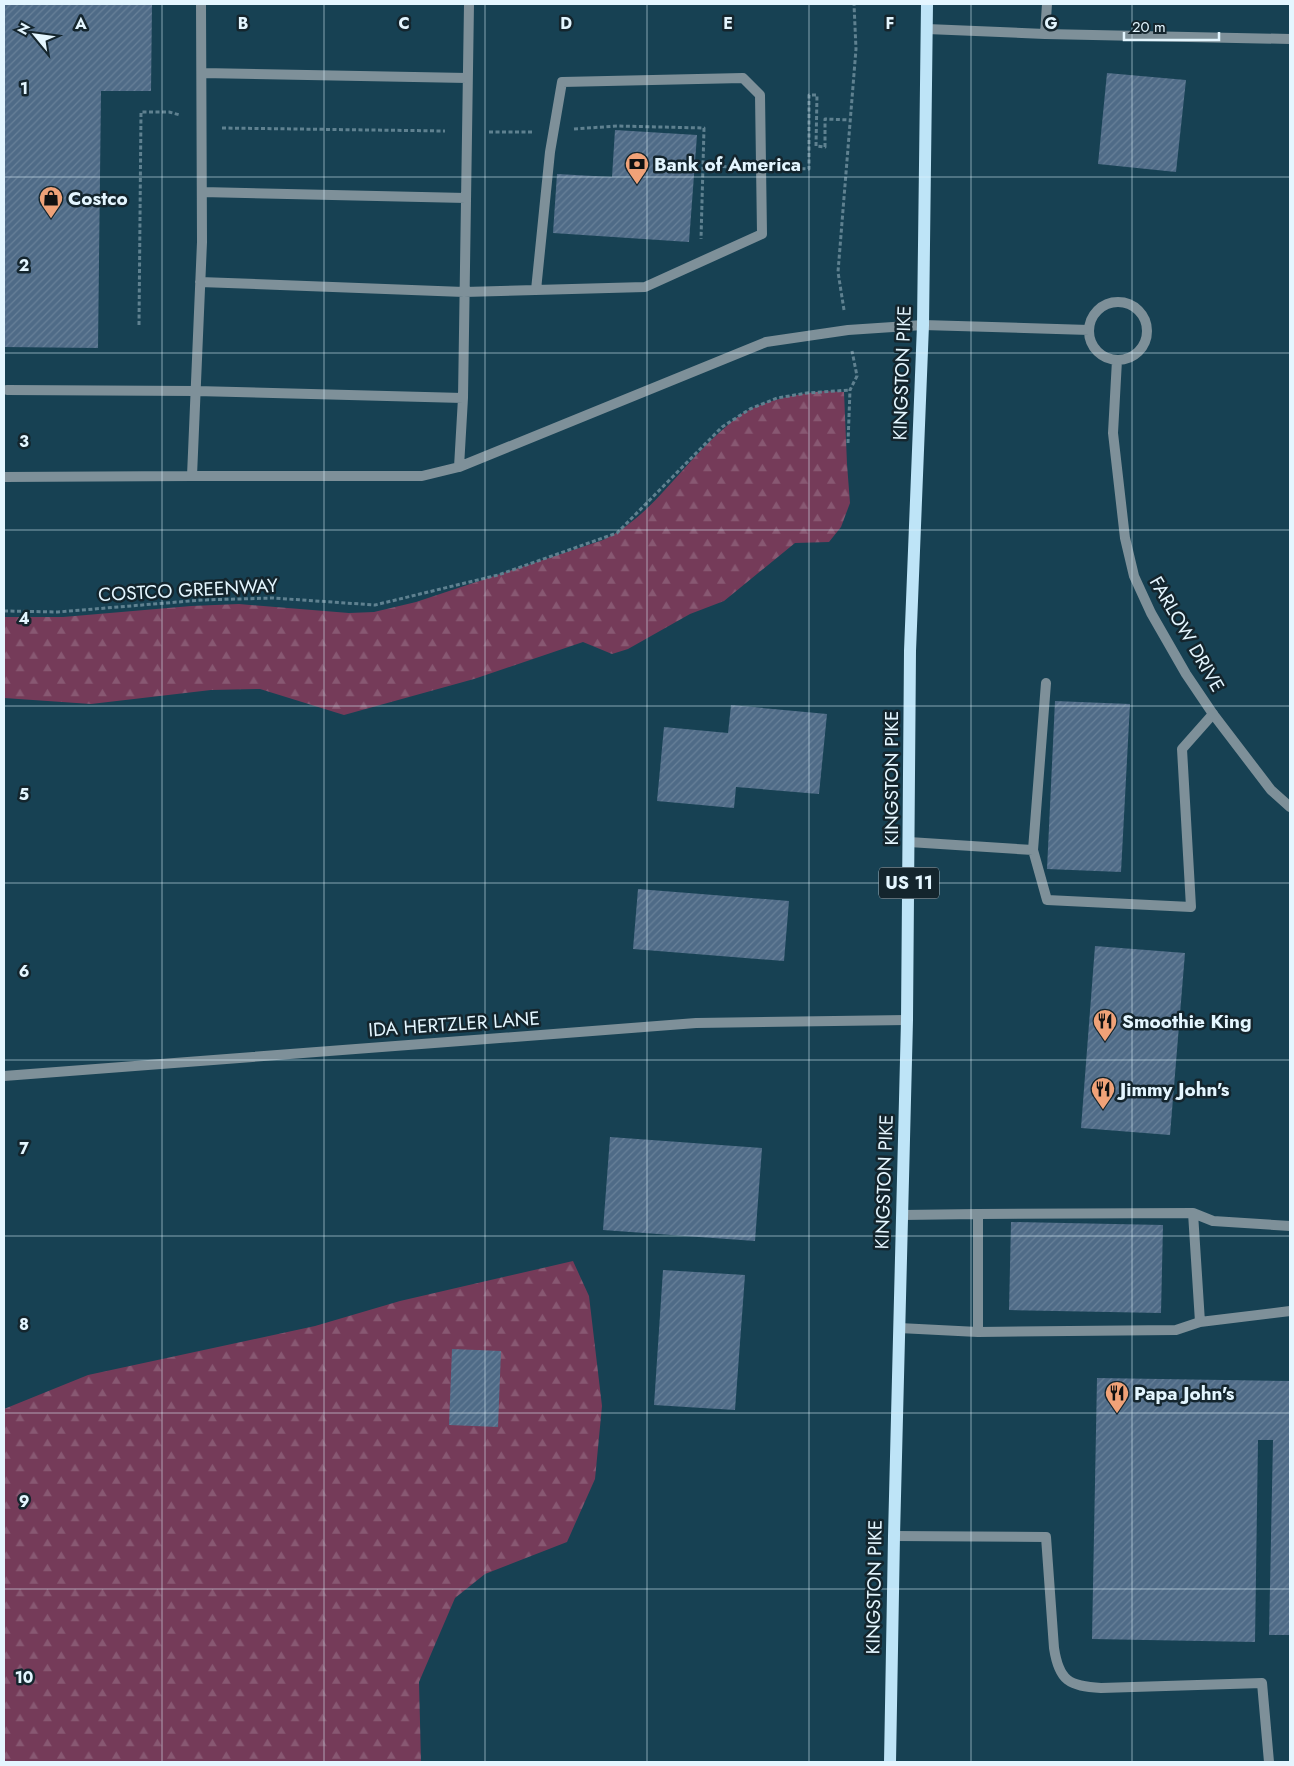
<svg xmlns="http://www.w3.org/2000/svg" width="1294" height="1766" viewBox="0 0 1294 1766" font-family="Jost,sans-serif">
<defs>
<pattern id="forest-firs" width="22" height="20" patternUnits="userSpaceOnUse" patternTransform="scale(1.25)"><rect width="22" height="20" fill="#753b59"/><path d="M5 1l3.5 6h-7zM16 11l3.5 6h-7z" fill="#885872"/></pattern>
<pattern id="building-hatch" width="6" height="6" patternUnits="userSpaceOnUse" patternTransform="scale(1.25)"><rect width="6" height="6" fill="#4f6b87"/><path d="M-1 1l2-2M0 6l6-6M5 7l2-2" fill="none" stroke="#688199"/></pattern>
</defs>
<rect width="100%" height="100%" fill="#174153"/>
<path fill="url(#forest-firs)" d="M 824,391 L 844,392 L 847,464 L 850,503 L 841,527 L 829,542 L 795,543 L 724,601 L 690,614 L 628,649 L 612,654 L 583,642 L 474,679 L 344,715 L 260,689 L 211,690 L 91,704 L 4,698 L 4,617 L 63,617 L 191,606 L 239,604 L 349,613 L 374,612 L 416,602 L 603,540 C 651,517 680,467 720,432 C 728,425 737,416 747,411 C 770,399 798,394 824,391 Z
M 573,1261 L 589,1296 L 602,1406 L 595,1479 L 567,1542 L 485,1574 L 455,1598 L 419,1682 L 421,1762 L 4,1762 L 4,1409 L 88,1375 L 315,1326 L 400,1301 Z"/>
<path fill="url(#building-hatch)" d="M 4,4 L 152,4 L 151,91 L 101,91 L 98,348 L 4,347 Z
M 1107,73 L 1186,80 L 1176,172 L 1098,164 Z
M 615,130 L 697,135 L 689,242 L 553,233 L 557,174 L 612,177 Z
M 1055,701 L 1130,704 L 1121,872 L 1047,869 Z
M 731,705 L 827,714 L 819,794 L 736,787 L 734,808 L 657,801 L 664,727 L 728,733 Z
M 638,889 L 789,901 L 784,961 L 633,949 Z
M 1095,946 L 1185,953 L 1170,1135 L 1081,1128 Z
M 610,1137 L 762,1148 L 755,1241 L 603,1230 Z
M 1011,1222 L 1163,1225 L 1161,1313 L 1009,1310 Z
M 663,1270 L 745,1275 L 735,1410 L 654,1405 Z
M 452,1349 L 501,1351 L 498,1427 L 449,1425 Z
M 1097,1378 L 1290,1381 L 1290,1635 L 1269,1635 L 1273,1440 L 1258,1440 L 1255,1642 L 1092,1639 Z"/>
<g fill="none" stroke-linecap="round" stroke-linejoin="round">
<path stroke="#5f8190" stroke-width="3" stroke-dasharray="4 2.5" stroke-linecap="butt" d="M 222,128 L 445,131
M 574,129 L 617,126 L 704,128 L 701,239
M 489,132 L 533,132
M 703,166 L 740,167
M 782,168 L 809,169 L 809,95 L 817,95 L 816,146 L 825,147 L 825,119 L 850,120
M 844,310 L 838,272 L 856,49 L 854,4
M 139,325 L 141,112 L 169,112 L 180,115
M 848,443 L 850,390 L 857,376 L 852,351
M 4,611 L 58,612 L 202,600 L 273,598 L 375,605 L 498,575 L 617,533 L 722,427 L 750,409 L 777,398 L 807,393 L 850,390"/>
<path stroke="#7e9099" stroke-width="10" d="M 469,4 L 463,398 L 459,467 L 766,342 L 848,330 L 923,325
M 927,29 L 1045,34 L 1290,39
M 1045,34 L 1047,4
M 202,73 L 467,78
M 202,192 L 466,198
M 200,282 L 464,292 L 645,287 L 762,234 L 760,95 L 743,78 L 562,82 L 550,152 L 536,290
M 7,390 L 196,391 L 463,398
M 192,476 L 202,242 L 201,4
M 4,477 L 192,476 L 422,476 L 459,467
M 909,842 L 1033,850 L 1046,683
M 1033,850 L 1047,900 L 1191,907 L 1182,749 L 1213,714
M 1193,1213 L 1213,1221 L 1290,1226
M 902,1215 L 978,1214
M 899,1328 L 978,1332 L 1176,1330 L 1200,1322 L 1290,1311
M 978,1332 L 978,1214 L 1193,1213 L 1200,1322
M 894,1536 L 1046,1537 L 1054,1648 C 1059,1681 1069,1686 1101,1688 L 1262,1683 L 1269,1762"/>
<path stroke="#7e9099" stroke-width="10" d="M1089 331a29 29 0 1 1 58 0a29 29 0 1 1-58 0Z
M 923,325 L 1089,330
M 1117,360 L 1113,433 L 1125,538 L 1134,576 L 1151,613 L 1186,674 L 1213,714 L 1271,790 L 1290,807
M 4,1076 L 696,1023 L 907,1020"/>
<path stroke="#bee4f7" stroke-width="12" d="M 890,1762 L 894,1536 L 907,1020 L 910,651 L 923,325 L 927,4"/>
</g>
<path fill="none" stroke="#e4f6ff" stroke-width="1" stroke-opacity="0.55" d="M 162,4 L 162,1762M 324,4 L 324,1762M 485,4 L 485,1762M 647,4 L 647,1762M 809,4 L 809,1762M 971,4 L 971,1762M 1132,4 L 1132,1762M 4,177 L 1290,177M 4,353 L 1290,353M 4,530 L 1290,530M 4,706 L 1290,706M 4,883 L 1290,883M 4,1060 L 1290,1060M 4,1236 L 1290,1236M 4,1413 L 1290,1413M 4,1589 L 1290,1589"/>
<defs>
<g id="bank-pin" transform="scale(1.25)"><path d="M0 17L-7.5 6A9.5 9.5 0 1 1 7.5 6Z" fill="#f0a278" stroke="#14252d"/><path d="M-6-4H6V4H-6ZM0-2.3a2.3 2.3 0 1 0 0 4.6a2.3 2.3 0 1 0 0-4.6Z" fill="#111"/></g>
<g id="shop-pin" transform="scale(1.25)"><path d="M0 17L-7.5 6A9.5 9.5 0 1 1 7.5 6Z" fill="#f0a278" stroke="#14252d"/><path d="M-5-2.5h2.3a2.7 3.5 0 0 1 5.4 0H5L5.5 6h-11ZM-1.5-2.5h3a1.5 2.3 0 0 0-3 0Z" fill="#111"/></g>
<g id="restaurant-pin" transform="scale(1.25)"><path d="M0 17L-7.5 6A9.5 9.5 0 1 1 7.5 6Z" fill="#f0a278" stroke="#14252d"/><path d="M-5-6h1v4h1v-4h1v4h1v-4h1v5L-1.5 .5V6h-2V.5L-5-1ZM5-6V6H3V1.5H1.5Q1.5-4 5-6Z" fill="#111"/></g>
</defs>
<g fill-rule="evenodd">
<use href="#bank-pin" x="637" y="164"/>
<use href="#shop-pin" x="51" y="198"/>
<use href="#restaurant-pin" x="1105" y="1021"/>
<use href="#restaurant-pin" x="1103" y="1089"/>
<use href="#restaurant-pin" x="1117" y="1393"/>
</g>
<g text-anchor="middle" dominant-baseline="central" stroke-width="5" stroke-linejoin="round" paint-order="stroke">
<rect fill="#14252d" stroke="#a6b7c0" stroke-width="1" x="879" y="867.5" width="60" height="31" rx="4"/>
<g font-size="18" font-weight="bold" fill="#e4f6ff">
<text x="909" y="883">US 11</text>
</g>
<g font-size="19" font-weight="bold" fill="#e4f6ff" stroke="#14252d" text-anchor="start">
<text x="654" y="164">Bank of America</text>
<text x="68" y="198">Costco</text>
<text x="1122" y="1021">Smoothie King</text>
<text x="1120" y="1089">Jimmy John's</text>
<text x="1134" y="1393">Papa John's</text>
</g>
<g font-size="19" fill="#e4f6ff" stroke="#14252d">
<text transform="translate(902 373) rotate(-88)">KINGSTON PIKE</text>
<text transform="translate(188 590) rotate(-3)">COSTCO GREENWAY</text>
<text transform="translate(1187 634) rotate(60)">FARLOW DRIVE</text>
<text transform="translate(891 778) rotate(-90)">KINGSTON PIKE</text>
<text transform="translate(454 1024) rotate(-4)">IDA HERTZLER LANE</text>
<text transform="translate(884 1182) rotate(-88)">KINGSTON PIKE</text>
<text transform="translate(874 1587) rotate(-89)">KINGSTON PIKE</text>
</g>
</g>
<g font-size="16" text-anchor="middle" font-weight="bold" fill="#e4f6ff" stroke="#14252d" stroke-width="5" stroke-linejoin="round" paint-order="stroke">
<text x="81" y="29">A</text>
<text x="243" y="29">B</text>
<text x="404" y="29">C</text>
<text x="566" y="29">D</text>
<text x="728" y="29">E</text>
<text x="890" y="29">F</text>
<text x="1051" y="29">G</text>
<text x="24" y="94">1</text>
<text x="24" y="271">2</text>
<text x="24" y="447">3</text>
<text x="24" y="624">4</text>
<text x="24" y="800">5</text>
<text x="24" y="977">6</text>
<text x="24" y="1154">7</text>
<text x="24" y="1330">8</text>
<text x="24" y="1507">9</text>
<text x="24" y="1683">10</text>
</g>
<rect width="1294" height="1766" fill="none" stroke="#e4f6ff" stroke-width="10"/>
<g transform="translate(35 35) rotate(299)" stroke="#14252d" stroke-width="4" paint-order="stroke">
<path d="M0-4L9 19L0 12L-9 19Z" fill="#e4f6ff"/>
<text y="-8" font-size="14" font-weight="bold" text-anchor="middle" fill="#e4f6ff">N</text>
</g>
<path d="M1124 32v8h95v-8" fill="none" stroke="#e4f6ff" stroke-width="2.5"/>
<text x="1132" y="32" font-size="15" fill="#e4f6ff" stroke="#14252d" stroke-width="4" paint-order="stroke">20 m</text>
</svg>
